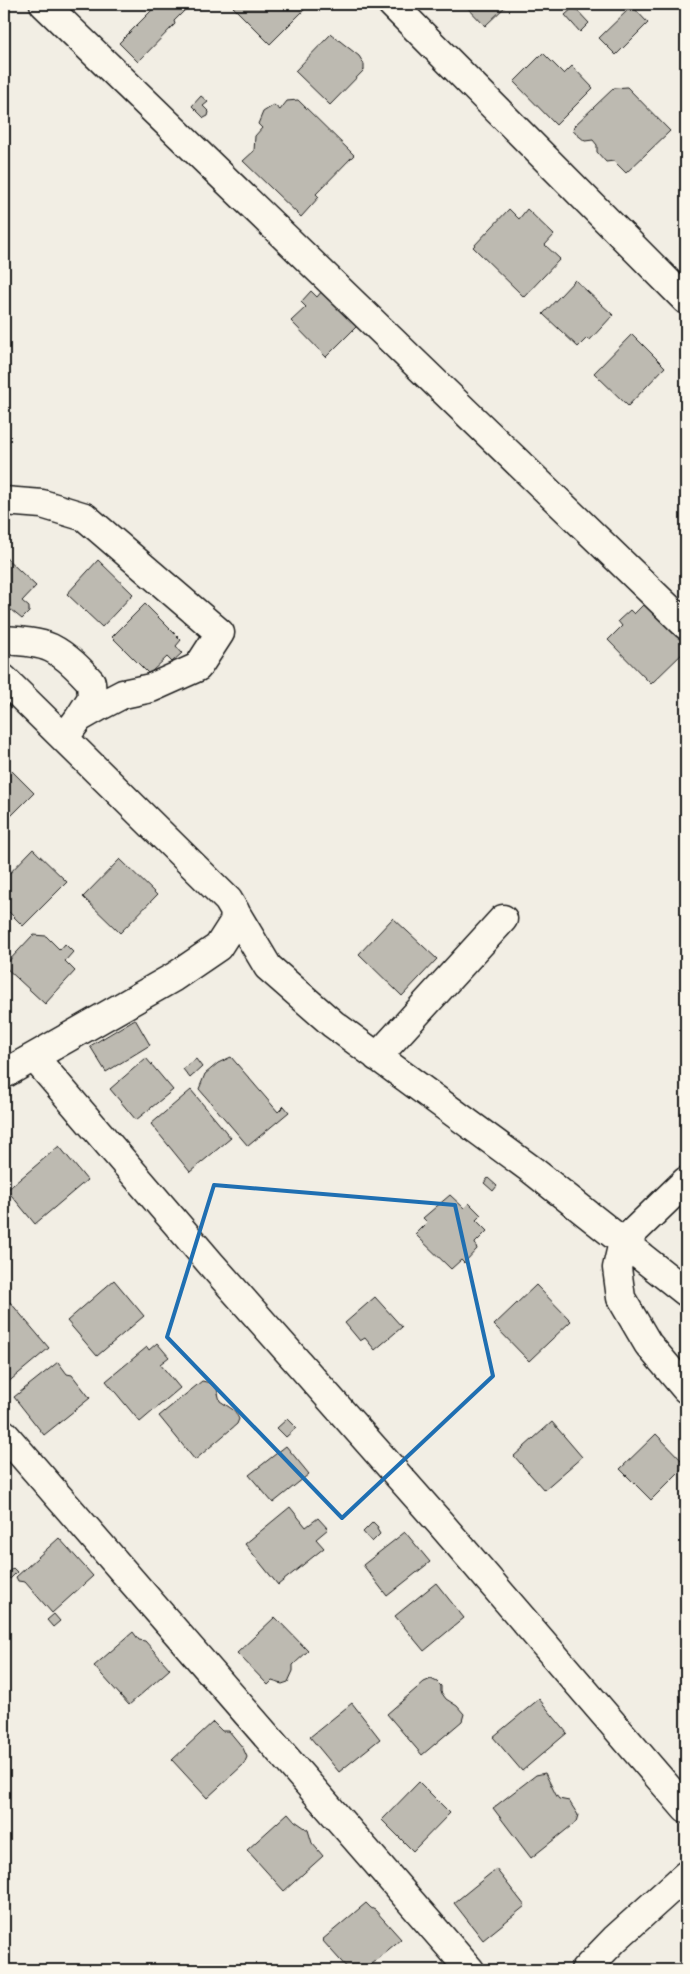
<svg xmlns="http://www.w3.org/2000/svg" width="690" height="1974" viewBox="0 0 690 1974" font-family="'Gochi Hand',sans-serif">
<rect width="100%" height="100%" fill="#f2eee4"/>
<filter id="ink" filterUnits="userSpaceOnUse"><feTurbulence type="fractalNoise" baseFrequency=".02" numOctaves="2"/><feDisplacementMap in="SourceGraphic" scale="10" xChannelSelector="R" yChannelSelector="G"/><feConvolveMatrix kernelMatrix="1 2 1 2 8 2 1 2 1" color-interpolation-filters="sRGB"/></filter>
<g filter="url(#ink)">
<path fill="#bdbab1" stroke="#1c1c1c" d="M 158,4 L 182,4 L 187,8 L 174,21 L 175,24 L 138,62 L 119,43 Z
M 237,4 L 306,4 L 306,8 L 270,44 L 233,7 Z
M 464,4 L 508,4 L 485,26 Z
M 632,6 L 648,23 L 616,55 L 599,38 Z
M 574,7 L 589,23 L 580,32 L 565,15 Z
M 331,34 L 359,56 L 364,64 L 364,70 L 330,105 L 295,71 Z
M 543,53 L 564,74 L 572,66 L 593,88 L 556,125 L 514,82 Z
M 627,87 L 670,131 L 626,173 L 614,161 L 606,162 L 597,152 L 597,145 L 593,140 L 585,141 L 575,133 L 573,129 L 574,126 L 614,88 Z
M 201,96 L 208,102 L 203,106 L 209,112 L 208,116 L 204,118 L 192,106 Z
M 298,100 L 354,155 L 316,194 L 319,197 L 301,217 L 243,161 L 254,151 L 255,136 L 262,128 L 258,124 L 263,112 L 274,105 L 280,110 L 287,101 Z
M 509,209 L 519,219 L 527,209 L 554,235 L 545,245 L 560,259 L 524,297 L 473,247 Z
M 575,280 L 613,315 L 589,341 L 587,338 L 578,347 L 543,314 Z
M 311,291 L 317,297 L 322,291 L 357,326 L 326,357 L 291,321 L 306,307 L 301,302 Z
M 632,334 L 665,367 L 628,406 L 594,373 Z
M 4,556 L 36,586 L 22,601 L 29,607 L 29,612 L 22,619 L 11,610 L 4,617 Z
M 98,560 L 133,594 L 102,627 L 67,594 Z
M 647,601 L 686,642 L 686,650 L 651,684 L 608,640 L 622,626 L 618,621 L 630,610 L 634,614 Z
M 145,604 L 181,640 L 176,646 L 182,653 L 172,662 L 167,657 L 149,674 L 112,637 Z
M 4,763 L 34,793 L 4,823 Z
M 33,849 L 67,882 L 23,926 L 4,907 L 4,879 Z
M 120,859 L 157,895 L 120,933 L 83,897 Z
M 393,918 L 437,959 L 402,996 L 359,954 Z
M 33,935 L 46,936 L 60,950 L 65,944 L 73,952 L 65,961 L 75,971 L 45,1004 L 4,966 Z
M 135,1019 L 150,1045 L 106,1072 L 90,1046 Z
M 231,1057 L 278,1112 L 284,1106 L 289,1112 L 248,1146 L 199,1089 L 205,1074 L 218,1063 Z
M 146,1058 L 173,1090 L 136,1120 L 110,1089 Z
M 196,1059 L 202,1067 L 190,1078 L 183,1069 Z
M 191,1090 L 231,1138 L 190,1172 L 151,1124 Z
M 59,1146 L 87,1180 L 35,1224 L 7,1190 Z
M 488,1178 L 497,1186 L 493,1191 L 484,1183 Z
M 450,1195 L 464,1208 L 469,1203 L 481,1215 L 476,1220 L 487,1231 L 475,1243 L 477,1249 L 464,1263 L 461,1260 L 451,1269 L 415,1234 L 427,1222 L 423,1218 Z
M 114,1280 L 144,1316 L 97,1356 L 67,1321 Z
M 536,1285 L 571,1321 L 529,1361 L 494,1325 Z
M 375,1297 L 402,1327 L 375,1350 L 365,1338 L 360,1341 L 345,1323 Z
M 10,1302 L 49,1348 L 6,1384 L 4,1382 L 4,1307 Z
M 157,1343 L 169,1357 L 160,1364 L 180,1388 L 140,1422 L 106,1381 L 147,1347 L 149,1350 Z
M 58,1362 L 67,1374 L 72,1375 L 90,1398 L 44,1435 L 14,1397 Z
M 202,1381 L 211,1383 L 217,1389 L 220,1401 L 235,1411 L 239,1419 L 237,1424 L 195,1460 L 159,1416 Z
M 287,1419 L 296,1428 L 286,1437 L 277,1428 Z
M 552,1422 L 582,1457 L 544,1490 L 514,1456 Z
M 656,1434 L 686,1465 L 651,1500 L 620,1469 Z
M 286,1446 L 309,1474 L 273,1503 L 249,1475 Z
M 290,1507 L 306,1527 L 318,1518 L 328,1529 L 316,1539 L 324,1548 L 278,1585 L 245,1544 Z
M 373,1522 L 378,1527 L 377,1529 L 380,1534 L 372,1542 L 363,1532 Z
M 405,1532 L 430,1562 L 387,1596 L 363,1565 Z
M 59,1538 L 93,1576 L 52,1613 L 25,1582 L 18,1581 L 16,1577 Z
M 13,1568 L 17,1572 L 10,1579 L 6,1574 Z
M 436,1583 L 464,1618 L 424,1651 L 395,1616 Z
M 54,1614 L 60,1621 L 53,1627 L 47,1620 Z
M 275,1617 L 308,1651 L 293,1665 L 293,1671 L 288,1682 L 282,1684 L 272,1681 L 268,1685 L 237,1653 Z
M 133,1632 L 139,1640 L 145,1641 L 170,1669 L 129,1705 L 94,1666 Z
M 431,1679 L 437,1682 L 441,1686 L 441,1692 L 446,1699 L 457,1706 L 464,1714 L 462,1721 L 422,1755 L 387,1714 L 424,1682 Z
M 539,1699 L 567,1733 L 522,1771 L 493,1737 Z
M 352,1703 L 380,1739 L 339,1772 L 310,1737 Z
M 213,1722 L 222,1731 L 229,1731 L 243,1748 L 247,1757 L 244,1764 L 207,1798 L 172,1760 Z
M 545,1773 L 556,1795 L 559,1799 L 569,1801 L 578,1815 L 576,1822 L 531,1858 L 493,1808 L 536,1775 Z
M 419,1782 L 450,1813 L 413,1851 L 382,1820 Z
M 288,1813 L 295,1821 L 308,1830 L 312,1843 L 323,1856 L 284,1891 L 247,1850 Z
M 496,1869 L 525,1906 L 483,1940 L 454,1903 Z
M 366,1903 L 371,1908 L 375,1910 L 401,1939 L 364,1970 L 349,1970 L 322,1940 Z"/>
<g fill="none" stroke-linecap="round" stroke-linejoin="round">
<g stroke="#1c1c1c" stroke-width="31">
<path id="minor" d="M 44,4 L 686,625
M 392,4 L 686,300
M 4,501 L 42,504 L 85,517 L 220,633 L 198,667 L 151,688 L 123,694 L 100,706 L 79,718 L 65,737
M 4,640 C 19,641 38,642 51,648 C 67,656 80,670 91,682 L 92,698 L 79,718
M 4,679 L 228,900 L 268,967 L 333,1024 L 532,1170 L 686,1292
M 34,1057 L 211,1264 L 441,1524 L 686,1809
M 377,1057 L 503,919
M 4,1074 L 174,977 L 218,947 L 234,922 L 235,911
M 686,1181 L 623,1242 L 617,1268 L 621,1298 L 648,1344 L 686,1389
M 4,1434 L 470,1970
M 585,1970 L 615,1939 L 686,1875"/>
</g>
<use href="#minor" stroke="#fbf7ec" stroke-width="28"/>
</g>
</g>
<path fill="none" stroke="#1f6fb2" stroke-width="4" stroke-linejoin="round" d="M 214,1185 L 455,1205 L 493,1376 L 342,1518 L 167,1337 Z"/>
<rect width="690" height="1974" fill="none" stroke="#fbf7ec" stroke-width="20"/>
<rect x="10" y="10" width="670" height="1954" fill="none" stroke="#1c1c1c" stroke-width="2" filter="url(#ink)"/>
</svg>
